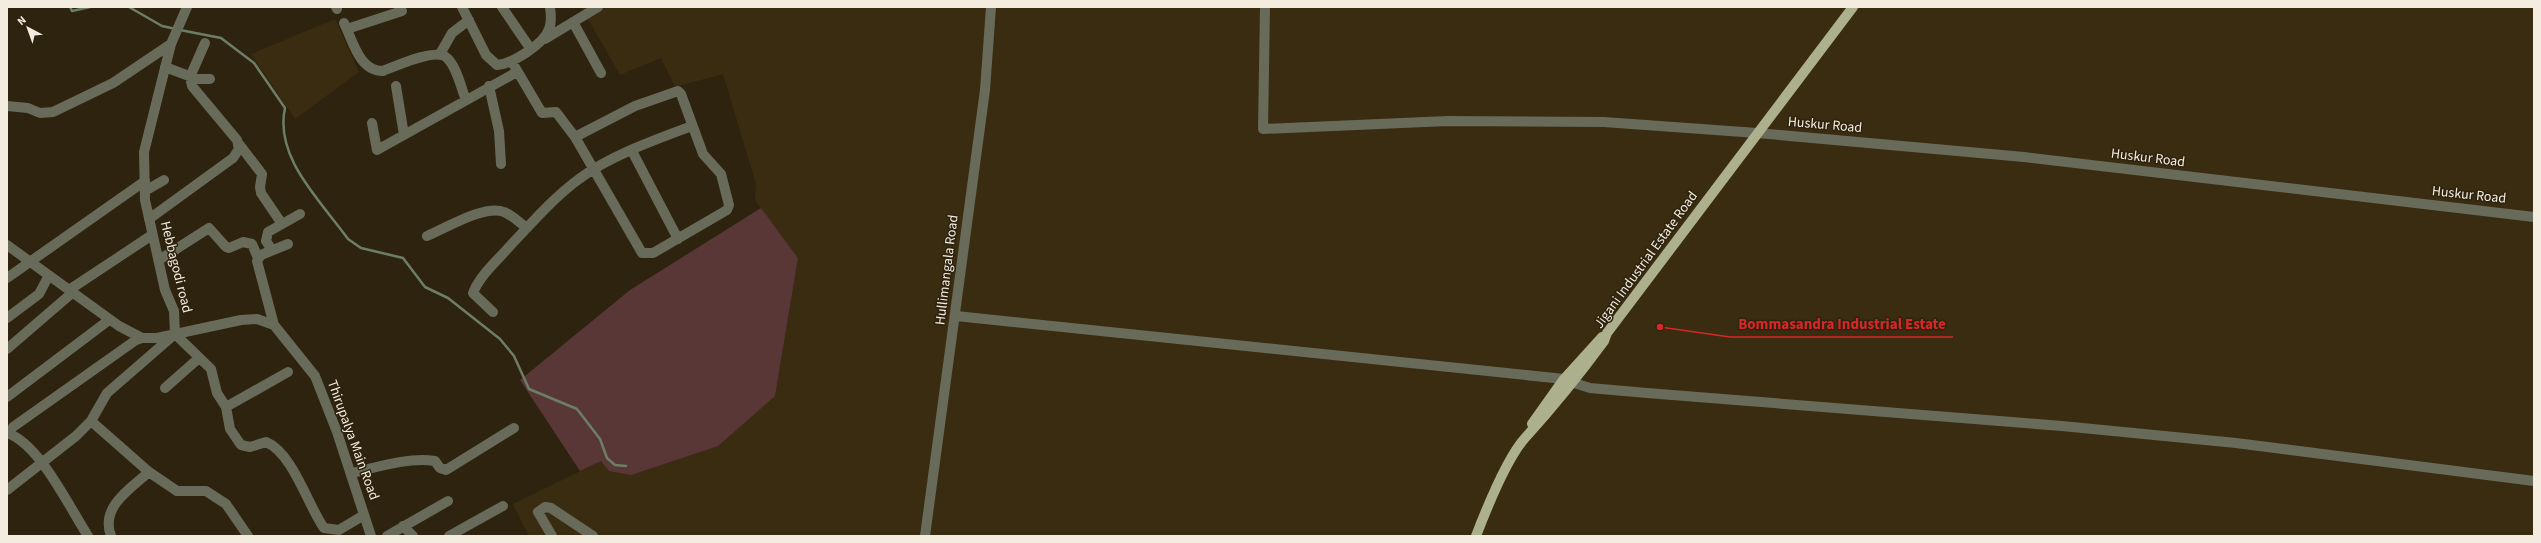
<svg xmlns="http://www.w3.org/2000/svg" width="2541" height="543" viewBox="0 0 2541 543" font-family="'Source Sans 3',sans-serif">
<rect width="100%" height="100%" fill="#2e230f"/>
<path fill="#3a2c10" d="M 581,7 L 2534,7 L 2534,536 L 529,536 L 513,504 L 601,461 L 775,396 L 798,258 L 755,200 L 756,184 L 723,74 L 675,87 L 661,58 L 620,75 Z
M 335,19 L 359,72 L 295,119 L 251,54 Z"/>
<path fill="#583736" d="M 761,208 L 798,258 L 775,396 L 718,446 L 631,475 L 609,471 L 601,461 L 580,471 L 520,380 L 630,290 Z"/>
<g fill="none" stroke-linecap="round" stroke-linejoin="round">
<path stroke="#6d7e66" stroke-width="2.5" d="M 70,7 L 72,11 L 90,7
M 129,7 L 162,26 L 176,29
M 180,30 L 221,38 L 254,63 L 285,108 C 274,158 321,201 348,239 L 361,248 L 403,258 L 425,287 L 448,298 L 500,339 L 514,356 L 529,389 L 577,409 L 600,439 L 607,458 L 615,465 L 626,466"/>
<path stroke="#686b5a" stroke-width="10" d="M 336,7 L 337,9
M 462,7 L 486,55 L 497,65 C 512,64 544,44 549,29 C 552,22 551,14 550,7
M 502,7 L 530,48
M 1265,7 L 1263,129 L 1448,121 L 1604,122 L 1757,133 L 2024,157 L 2534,217
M 573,22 L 601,73
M 344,23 C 353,41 359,71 383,71 C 396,66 437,47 447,58 C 457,67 461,88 466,100
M 347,29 L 402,11 L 399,7
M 545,39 L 598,7
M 440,54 L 452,33 L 469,20
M 512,62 L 542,113 L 556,112 L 575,137 L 642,253 L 653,253 L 727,210 L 729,205 L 721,174 L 703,154 L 681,94 L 678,91 L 635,106 L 575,137
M 165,67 L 197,79 L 210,79
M 396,86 L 404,135
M 489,86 L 499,131 L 501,164
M 7,106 L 28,108 L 40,113 L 53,112 L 113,83 L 171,44
M 372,123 L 377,150 L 517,72
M 239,144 L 262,174 L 260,187 L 261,193 L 282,224
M 632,151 L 678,239
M 145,191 L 164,180
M 149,219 L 233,158 L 239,149 L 237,140 L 192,86 L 190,77 L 205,43
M 427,236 C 446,228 485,204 504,212 C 512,215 520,223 527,228
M 7,245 L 119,326 L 142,338 L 157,338 L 241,320 L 257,319 L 274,325 L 315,376 L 337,432 L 371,536
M 272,250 L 266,241 L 268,232 L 300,214
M 159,260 L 209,228 L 226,247 L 229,248 L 243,242 L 252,244 L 258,258
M 7,278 L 145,181
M 69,290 L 152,235
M 493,312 L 473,293 C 480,275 497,261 509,247 C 531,224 553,198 579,179 C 609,156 657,139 692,126
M 956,316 L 1564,379
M 7,318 L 39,294 L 48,277
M 274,325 L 257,261 L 261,255 L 288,244
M 175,334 L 174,311 L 165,290 L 145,200 L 144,152 L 171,44 L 187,7
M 175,334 L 211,369 L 217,393 L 226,407 L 288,372
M 7,349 L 72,293
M 1574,383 L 1590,388 L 1647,393 L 2062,426 L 2236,443 L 2534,481
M 165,388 L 199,358
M 7,397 L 109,320
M 226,407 L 230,429 L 241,445 L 250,447 L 266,442 C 293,453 308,506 324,528 L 339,530 L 364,515
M 91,421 L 149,472 L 177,491 L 206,491 L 226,504 L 248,536
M 13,427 L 136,340 L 142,338
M 7,433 C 40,444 69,507 88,536
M 352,473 C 378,467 408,457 435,461 L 440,468 L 446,470 L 514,428
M 7,490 L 76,436 L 91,421 L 107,393 L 175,334
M 403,526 L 413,536
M 111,536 C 100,507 130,489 149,472
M 387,536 L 448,501
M 449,536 L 503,506
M 552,536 L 538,512 L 545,507 L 551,508 L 593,536
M 925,536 L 985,90 L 991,7"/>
<path stroke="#acb08d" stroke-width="10" d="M 1532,424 L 1564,379 L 1602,337
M 1476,536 C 1486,510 1507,458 1525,438 C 1553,407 1579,375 1604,341 L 1607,333 L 1853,7"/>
</g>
<g text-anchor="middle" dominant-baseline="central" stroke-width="3" stroke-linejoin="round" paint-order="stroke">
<g font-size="14" fill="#f3ecdf" stroke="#2e230f">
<text transform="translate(1825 125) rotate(5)">Huskur Road</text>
<text transform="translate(2148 158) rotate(7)">Huskur Road</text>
<text transform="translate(2469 195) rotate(6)">Huskur Road</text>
<text transform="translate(1646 260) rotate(-54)">Jigani Industrial Estate Road</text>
<text transform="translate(176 267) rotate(76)">Hebbagodi road</text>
<text transform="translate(947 270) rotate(-83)">Hullimangala Road</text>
<text transform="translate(353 440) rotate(70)">Thirupalya Main Road</text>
</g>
</g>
<path fill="none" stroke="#d62828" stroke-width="1.5" d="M1660 327L1730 337H1953"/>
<circle fill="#d62828" stroke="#2e230f" stroke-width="1.5" cx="1660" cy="327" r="4"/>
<g font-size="15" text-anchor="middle" font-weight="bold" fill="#d62828" stroke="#2e230f" stroke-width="3" stroke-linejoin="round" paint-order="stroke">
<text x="1842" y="329">Bommasandra Industrial Estate</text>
</g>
<rect width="2541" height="543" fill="none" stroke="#f3ecdf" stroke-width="16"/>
<g transform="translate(28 28) rotate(319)" stroke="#2e230f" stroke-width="3" paint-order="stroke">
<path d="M0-3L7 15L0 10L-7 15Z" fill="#f3ecdf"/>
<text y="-6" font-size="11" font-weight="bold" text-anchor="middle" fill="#f3ecdf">N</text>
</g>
</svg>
